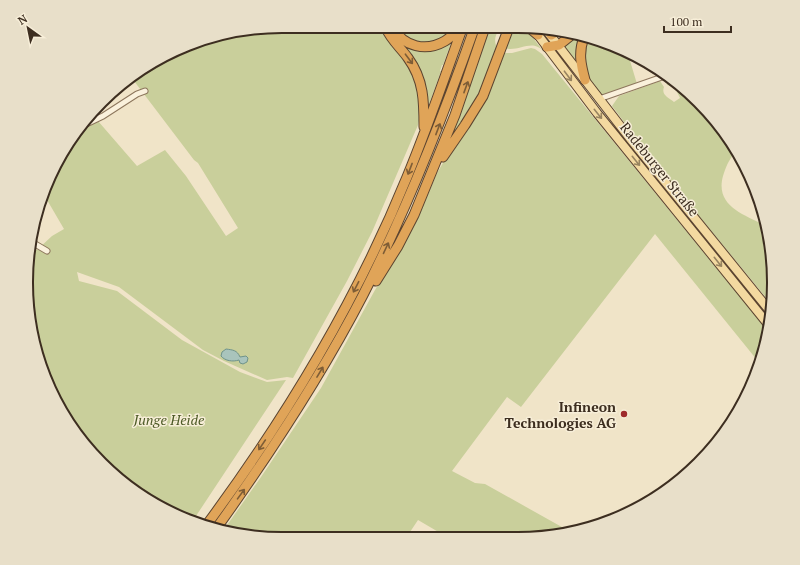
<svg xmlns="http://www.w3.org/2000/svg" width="800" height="565" viewBox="0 0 800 565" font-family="'PT Serif',serif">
<rect width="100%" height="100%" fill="#f0e4c8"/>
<path fill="#c9cf9b" d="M 283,26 L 383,28 L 414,72 L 421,112 L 418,125 L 372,232 L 347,281 L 293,378 L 287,377 L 267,380 L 224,361 L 203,350 L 119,287 L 77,272 L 79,281 L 117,291 L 182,340 L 240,372 L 267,382 L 286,380 L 194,519 L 169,513 L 90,452 L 52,396 L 31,332 L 28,249 L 29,245 L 37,250 L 52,236 L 64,229 L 43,193 L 46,184 L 81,127 L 98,121 L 137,166 L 165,150 L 186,176 L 226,236 L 238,228 L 198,163 L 194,160 L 131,77 L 140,69 L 216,35 Z
M 398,28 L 452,29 C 437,48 412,48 398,28 Z
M 487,30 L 499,30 C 494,37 494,42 498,50 L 482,92 L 448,143 L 467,95 Z
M 513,30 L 527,30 L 543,51 C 532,38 518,53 504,48 L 511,32 Z
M 392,32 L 409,47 L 452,40 L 443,65 L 442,65 L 440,71 L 441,71 L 428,107 L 427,96 Z
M 577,34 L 581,36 L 579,66 L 562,45 Z
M 585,38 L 598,42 L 598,44 L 628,54 L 637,84 L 602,96 L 599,94 L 583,69 Z
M 531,48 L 535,49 L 542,54 L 766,329 L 757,360 L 655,234 L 521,407 L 507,397 L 452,471 L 475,483 L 485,484 L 569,531 L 551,537 L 447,537 L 418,520 L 406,538 L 266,538 L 225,528 L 261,477 L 321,388 L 375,290 L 401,248 L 418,218 L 437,173 L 450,151 L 502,53 L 512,53 Z
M 667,78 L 710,113 L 734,154 C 728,161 726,167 723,176 C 715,205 742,214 764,225 L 773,299 L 772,305 L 649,155 L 612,106 L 619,96 L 660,81 L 664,87 C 661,95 668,97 674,102 L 680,98 L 677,92 L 679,91 L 676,87 L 667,85 L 666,79 Z"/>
<path fill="#a9c4bc" stroke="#6f938a" d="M 226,349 C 233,350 237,350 240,357 L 246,356 L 248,358 L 247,362 L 243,364 L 240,363 L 239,360 C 233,362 225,361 221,356 L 222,352 Z"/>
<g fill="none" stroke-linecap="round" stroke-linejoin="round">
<g stroke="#8d765c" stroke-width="7">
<path id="minor" d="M 599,99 L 665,76
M 82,126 L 103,116 L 137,94 L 145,91
M 30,241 L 47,251"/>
</g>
<g stroke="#5b4430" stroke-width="10">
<path id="primary" d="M 535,31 L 597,113 L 767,323
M 547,31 L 632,141 L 770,311"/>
</g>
<g stroke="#5b4430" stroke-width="11">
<path id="motorway" d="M 386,28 C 391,40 401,48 408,58 C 424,80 424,102 424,127
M 393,28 C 404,47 426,52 445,41 C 450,38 455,33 459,29
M 532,30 L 538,35
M 551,35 L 558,31
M 584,37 C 578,53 581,65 585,80
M 547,47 L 559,45 L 574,33
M 443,157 L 465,125 L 483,96 L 508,30
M 376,281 L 398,246 L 414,215 L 455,115 L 484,30
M 208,523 C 287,416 357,300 407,177 C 427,129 444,79 462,29
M 218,526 C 271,452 321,376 363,295 C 407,209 442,120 474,29"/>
</g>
<use href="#minor" stroke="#faf1dc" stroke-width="5"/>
<use href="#primary" stroke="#f3d9a0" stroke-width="8"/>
<use href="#motorway" stroke="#e0a458" stroke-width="9"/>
</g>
<defs><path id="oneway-shaft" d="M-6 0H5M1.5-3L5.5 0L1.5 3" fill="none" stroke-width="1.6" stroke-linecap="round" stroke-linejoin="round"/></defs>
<g stroke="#7e5d36">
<use href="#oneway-shaft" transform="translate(409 59) rotate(53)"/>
<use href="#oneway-shaft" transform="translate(466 87) rotate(-70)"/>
<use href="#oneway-shaft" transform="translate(438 129) rotate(-69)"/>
<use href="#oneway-shaft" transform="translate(410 169) rotate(111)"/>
<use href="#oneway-shaft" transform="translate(386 248) rotate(-65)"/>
<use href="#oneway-shaft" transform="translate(356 287) rotate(117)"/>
<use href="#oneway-shaft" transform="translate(320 372) rotate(-59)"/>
<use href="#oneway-shaft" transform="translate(262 445) rotate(124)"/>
<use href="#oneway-shaft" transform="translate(241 494) rotate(-54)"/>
</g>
<g stroke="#988460">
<use href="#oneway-shaft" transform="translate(568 76) rotate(53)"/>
<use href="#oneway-shaft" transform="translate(598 114) rotate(51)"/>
<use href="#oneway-shaft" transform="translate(636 161) rotate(51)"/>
<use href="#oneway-shaft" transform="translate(718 262) rotate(51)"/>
</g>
<circle fill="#9e2a2b" stroke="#f7eed8" stroke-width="1.5" cx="624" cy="414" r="4"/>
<g text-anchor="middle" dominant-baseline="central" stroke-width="3" stroke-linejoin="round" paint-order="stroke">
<g font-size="14" fill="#3d2e20" stroke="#f7eed8">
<text transform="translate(660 169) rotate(51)">Radeburger Straße</text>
</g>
<g font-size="14" font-weight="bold" fill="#3d2e20" stroke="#f7eed8" text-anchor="end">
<text x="616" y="406">Infineon<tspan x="616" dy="16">Technologies AG</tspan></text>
</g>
<g font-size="14" font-style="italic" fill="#4d5a26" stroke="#f7eed8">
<text x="169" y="419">Junge Heide</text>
</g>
</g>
<path d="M0 0H800V565H0ZM282 33H518A249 249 0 0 1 767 282V283A249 249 0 0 1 518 532H282A249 249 0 0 1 33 283V282A249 249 0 0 1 282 33Z" fill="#e8dfc9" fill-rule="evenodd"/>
<path fill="none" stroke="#3d2e20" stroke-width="2" d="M282 33H518A249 249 0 0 1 767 282V283A249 249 0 0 1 518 532H282A249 249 0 0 1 33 283V282A249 249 0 0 1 282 33Z"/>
<g transform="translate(28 28) rotate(327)" stroke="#f7eed8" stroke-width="3" paint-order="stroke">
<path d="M0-3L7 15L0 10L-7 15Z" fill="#3d2e20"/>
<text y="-6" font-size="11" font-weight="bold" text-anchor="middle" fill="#3d2e20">N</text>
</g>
<path d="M664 26v6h67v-6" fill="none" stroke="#3d2e20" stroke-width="2"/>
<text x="670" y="26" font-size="12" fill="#3d2e20" stroke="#f7eed8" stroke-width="3" paint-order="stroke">100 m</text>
</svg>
